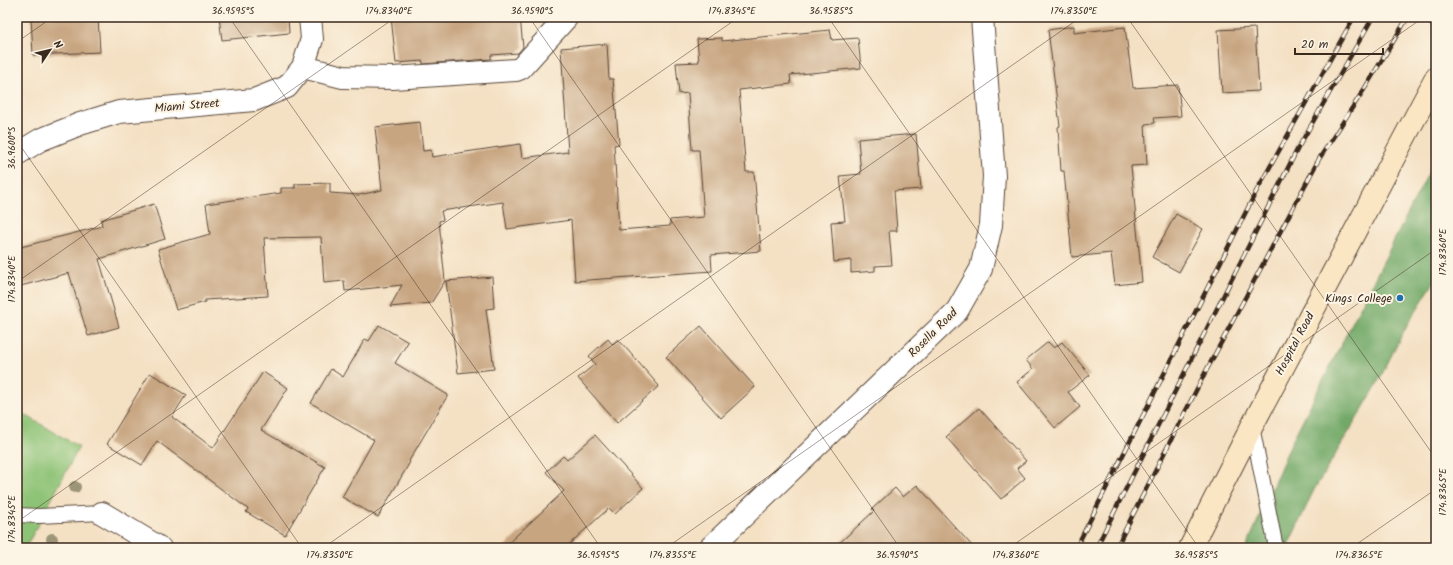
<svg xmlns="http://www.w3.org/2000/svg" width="1453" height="565" viewBox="0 0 1453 565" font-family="Kalam,sans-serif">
<rect width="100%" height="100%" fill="#fcf5e5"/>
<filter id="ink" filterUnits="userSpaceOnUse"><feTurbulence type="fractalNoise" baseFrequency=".025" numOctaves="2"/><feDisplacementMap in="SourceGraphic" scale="8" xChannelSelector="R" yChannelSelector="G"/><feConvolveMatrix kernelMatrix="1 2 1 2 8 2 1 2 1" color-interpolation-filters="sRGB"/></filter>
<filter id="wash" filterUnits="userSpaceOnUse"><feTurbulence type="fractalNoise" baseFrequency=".012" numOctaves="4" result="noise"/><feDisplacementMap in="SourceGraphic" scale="16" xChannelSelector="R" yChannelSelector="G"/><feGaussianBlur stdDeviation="0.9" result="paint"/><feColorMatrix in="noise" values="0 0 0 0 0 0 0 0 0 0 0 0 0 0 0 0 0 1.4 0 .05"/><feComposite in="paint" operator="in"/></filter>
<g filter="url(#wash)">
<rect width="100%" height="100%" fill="#f4e0c3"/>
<path fill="#8dc376" stroke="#64764a" d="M 17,410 L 79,447 L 38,525 L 25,548 L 17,548 Z"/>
<path fill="#72a967" stroke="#566a42" d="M 1436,158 L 1436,279 L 1407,325 L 1374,390 L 1314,490 L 1287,548 L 1246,548 L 1292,441 Z"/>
<g id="blocks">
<path fill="#c7a581" d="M 31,17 L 98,17 L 100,52 L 33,55 Z
M 219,17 L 288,17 L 289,33 L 222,40 Z
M 391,17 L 520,17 L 523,47 L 518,53 L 491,55 L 491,59 L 423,64 L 423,61 L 396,63 Z
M 1074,26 L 1074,33 L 1125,27 L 1133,88 L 1178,85 L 1181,116 L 1154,118 L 1155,123 L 1145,124 L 1147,165 L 1131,166 L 1142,282 L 1115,285 L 1111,253 L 1072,257 L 1064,171 L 1061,171 L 1058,127 L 1060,126 L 1048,30 Z
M 1255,28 L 1259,91 L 1222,93 L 1218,30 Z
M 830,30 L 832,40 L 858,38 L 861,68 L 790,75 L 791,84 L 739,90 L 746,172 L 754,172 L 761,251 L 711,255 L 712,271 L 575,281 L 571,220 L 507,229 L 503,202 L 441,211 L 443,220 L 439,221 L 445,281 L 431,303 L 390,307 L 402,285 L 345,291 L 344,281 L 324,283 L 321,237 L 264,238 L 268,296 L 205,300 L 205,302 L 176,310 L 158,249 L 210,234 L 206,204 L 281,193 L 281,188 L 295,188 L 295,184 L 330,183 L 330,193 L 359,195 L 382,190 L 375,127 L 420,122 L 423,151 L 431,150 L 432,157 L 520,144 L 522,158 L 568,152 L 561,48 L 607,44 L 609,79 L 613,79 L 619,144 L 614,145 L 619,230 L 670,226 L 670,220 L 704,217 L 699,150 L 692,150 L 688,93 L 679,94 L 676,63 L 699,62 L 697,39 L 722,38 L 722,41 Z
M 916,134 L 921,189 L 894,191 L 897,231 L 889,231 L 892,265 L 875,266 L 875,271 L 851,273 L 851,260 L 834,262 L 831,222 L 845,221 L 840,176 L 861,174 L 858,139 Z
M 154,204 L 165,239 L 99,259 L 119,327 L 88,336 L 69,273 L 17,287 L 17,248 L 102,226 L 101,220 Z
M 1176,214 L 1203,229 L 1179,272 L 1152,257 Z
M 492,277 L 494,308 L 486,309 L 494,369 L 458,373 L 446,281 Z
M 379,325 L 408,342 L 395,363 L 448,395 L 409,461 L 410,462 L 378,517 L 342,497 L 374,440 L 311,403 L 331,369 L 343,377 L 365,339 L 369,341 Z
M 701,326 L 755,387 L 721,418 L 666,357 Z
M 608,339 L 612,344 L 618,339 L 659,386 L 617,423 L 578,378 L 595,364 L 589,356 Z
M 1048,342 L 1054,348 L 1062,342 L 1090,375 L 1068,392 L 1080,407 L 1055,428 L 1017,382 L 1033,369 L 1026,360 Z
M 263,372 L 288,388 L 261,430 L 325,467 L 285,535 L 246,512 L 248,509 L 157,441 L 142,465 L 107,444 L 150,373 L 186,395 L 172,417 L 213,448 Z
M 979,408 L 1026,461 L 1017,468 L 1025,478 L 1001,499 L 946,437 Z
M 595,435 L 643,488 L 615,514 L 609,508 L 565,548 L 503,548 L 564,491 L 546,472 L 563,456 L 567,460 Z
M 917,485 L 974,548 L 834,548 L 874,511 L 872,509 L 895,488 L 903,497 Z"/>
</g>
</g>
<g filter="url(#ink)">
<use href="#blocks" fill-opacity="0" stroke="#574537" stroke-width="1"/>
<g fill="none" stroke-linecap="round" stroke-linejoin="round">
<g stroke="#574537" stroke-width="16">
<path id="service" d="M 1252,426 L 1276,548
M 17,515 L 39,516 L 102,513"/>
</g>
<g stroke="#574537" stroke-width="24">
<path id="minor" d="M 303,67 L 343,77 L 393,78 L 516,70 L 521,68 L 567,17
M 17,154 L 40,140 L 80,124 L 119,112 L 254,100 L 287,87 L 303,67 L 312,39 L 310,17
M 102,513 L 160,548
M 710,548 L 957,311 L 981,269 L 991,225 L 994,176 L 982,17"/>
</g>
<g stroke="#574537" stroke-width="24">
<path id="secondary" d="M 1190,548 L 1252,426 L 1436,78"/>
</g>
<use href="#service" stroke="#fff" stroke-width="14"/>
<use href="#minor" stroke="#fff" stroke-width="22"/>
<use href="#secondary" stroke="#fbe6c3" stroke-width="22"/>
<g stroke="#3b2a1e" stroke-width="4.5">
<path id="rail" d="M 1076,548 L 1257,190 L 1354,17
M 1096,548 L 1298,148 L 1373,17
M 1116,548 L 1205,373 L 1319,159 L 1365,88 L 1408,17"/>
</g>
<use href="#rail" stroke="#fcf5e5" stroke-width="3" stroke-dasharray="9" stroke-linecap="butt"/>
</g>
<g fill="#9c9577">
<circle cx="75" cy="487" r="6"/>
<circle cx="52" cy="539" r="6"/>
</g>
</g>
<path fill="none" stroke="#3b2a1e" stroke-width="1" stroke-opacity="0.45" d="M 229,17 L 601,548M 529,17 L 900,548M 828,17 L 1199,548M 1127,17 L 1436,459M 1426,17 L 1436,32M 17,42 L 53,17M 17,141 L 302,548M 17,282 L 396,17M 17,522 L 739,17M 323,548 L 1081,17M 666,548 L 1424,17M 1009,548 L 1436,249M 1351,548 L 1436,489"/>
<circle fill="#1f6fb2" stroke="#fcf5e5" stroke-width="1.5" cx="1400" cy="298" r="4"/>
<g text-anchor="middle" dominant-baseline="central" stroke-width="4" stroke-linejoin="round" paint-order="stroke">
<g font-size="12" fill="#3b2a1e" stroke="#fcf5e5">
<text transform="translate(187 106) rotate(-5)">Miami Street</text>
<text transform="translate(933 333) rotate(-45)">Rosella Road</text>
<text transform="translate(1295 344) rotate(-62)">Hospital Road</text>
</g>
<g font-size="12" fill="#3b2a1e" stroke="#fcf5e5" text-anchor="end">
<text x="1392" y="298">Kings College</text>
</g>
</g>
<rect width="1453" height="565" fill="none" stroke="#fcf5e5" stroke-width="44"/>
<g transform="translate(50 50) rotate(55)" stroke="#fcf5e5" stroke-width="3" paint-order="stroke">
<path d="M0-3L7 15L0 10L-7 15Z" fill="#3b2a1e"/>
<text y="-6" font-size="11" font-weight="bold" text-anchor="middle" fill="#3b2a1e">N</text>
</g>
<path d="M1295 48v6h88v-6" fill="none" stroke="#3b2a1e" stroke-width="2"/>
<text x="1301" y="48" font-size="12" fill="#3b2a1e" stroke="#fcf5e5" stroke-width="3" paint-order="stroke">20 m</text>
<rect x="22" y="22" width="1409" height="521" fill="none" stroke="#3b2a1e" stroke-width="1.5"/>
<g font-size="10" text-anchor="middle" fill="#3b2a1e">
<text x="233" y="14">36.9595°S</text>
<text x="389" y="14">174.8340°E</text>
<text x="532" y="14">36.9590°S</text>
<text x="732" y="14">174.8345°E</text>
<text x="831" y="14">36.9585°S</text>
<text x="1074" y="14">174.8350°E</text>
<text transform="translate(11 148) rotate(-90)" y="4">36.9600°S</text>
<text transform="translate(1442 252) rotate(-90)" y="4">174.8360°E</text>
<text transform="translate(11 279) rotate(-90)" y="4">174.8340°E</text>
<text transform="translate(1442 492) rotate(-90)" y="4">174.8365°E</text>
<text transform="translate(11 519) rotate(-90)" y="4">174.8345°E</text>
<text x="330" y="558">174.8350°E</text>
<text x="598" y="558">36.9595°S</text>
<text x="673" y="558">174.8355°E</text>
<text x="897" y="558">36.9590°S</text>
<text x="1016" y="558">174.8360°E</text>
<text x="1196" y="558">36.9585°S</text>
<text x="1359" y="558">174.8365°E</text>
</g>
</svg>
